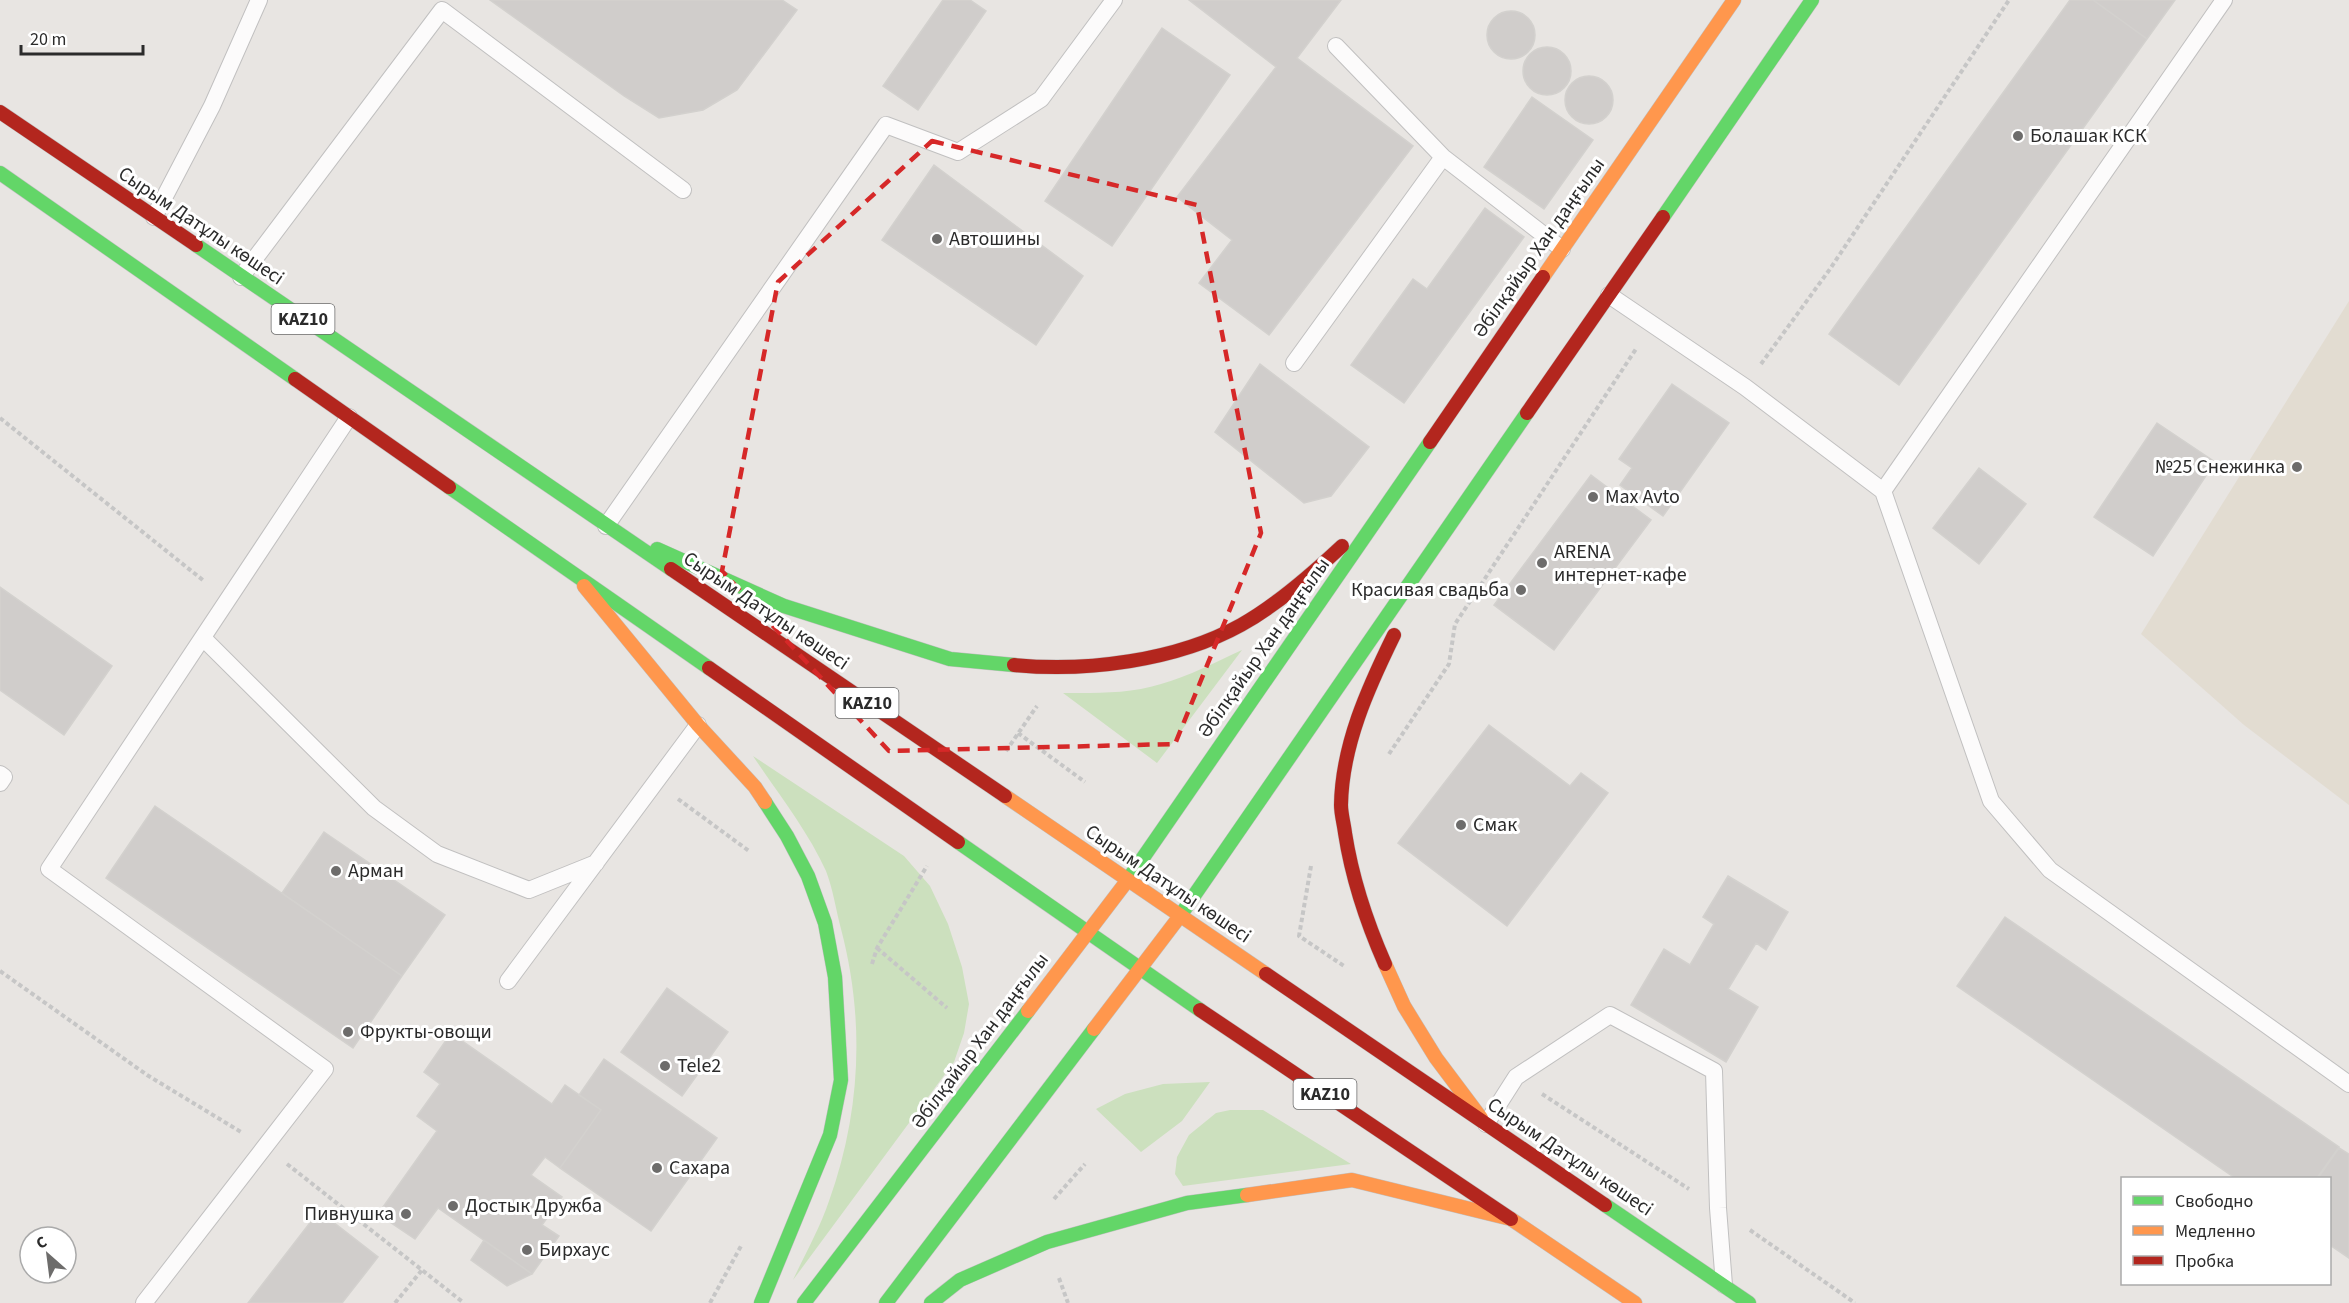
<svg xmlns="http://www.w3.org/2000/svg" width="2349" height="1303" viewBox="0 0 2349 1303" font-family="'Source Sans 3',sans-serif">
<rect width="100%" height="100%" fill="#e8e5e2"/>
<path fill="#e2dcd1" d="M 2349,301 L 2349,805 L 2244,725 L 2141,634 Z"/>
<path fill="#cce0be" d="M 1242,650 L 1157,763 L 1063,693 C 1096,693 1129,694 1161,684 C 1189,676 1216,662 1242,650 Z
M 753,756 L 904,856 L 930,886 L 948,924 L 962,967 L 969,1004 L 964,1033 L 954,1062 L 793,1280 C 805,1254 820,1228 829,1201 C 861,1112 865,1020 841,929 C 836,910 833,889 826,871 C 808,831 777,792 753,756 Z
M 1210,1082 L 1182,1121 L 1141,1152 L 1096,1109 L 1125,1094 L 1163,1084 Z
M 1230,1110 L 1263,1110 L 1351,1164 L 1183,1186 L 1175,1174 L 1177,1157 L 1189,1135 L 1216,1113 Z"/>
<path fill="#d0cdcb" stroke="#d3d1ce" stroke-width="1.5" d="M 490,0 L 782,0 L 797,10 L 737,90 L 703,110 L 659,118 L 624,96 Z
M 943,0 L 970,0 L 986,11 L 918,110 L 883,86 Z
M 1189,0 L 1341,0 L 1297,58 L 1413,146 L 1269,335 L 1199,283 L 1232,240 L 1177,197 L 1276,67 Z
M 2070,0 L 2093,0 L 2147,39 L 1899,385 L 1829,334 Z
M 2093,0 L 2175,0 L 2147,39 Z
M1487 35a24 24 0 1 1 48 0a24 24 0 1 1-48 0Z
M 1162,28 L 1230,75 L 1112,246 L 1045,201 Z
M1523 71a24 24 0 1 1 48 0a24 24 0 1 1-48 0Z
M1565 100a24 24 0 1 1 48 0a24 24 0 1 1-48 0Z
M 1532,97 L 1593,140 L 1544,209 L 1484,167 Z
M 934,165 L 1083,276 L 1036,345 L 882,240 Z
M 1485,208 L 1524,237 L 1404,403 L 1351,365 L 1413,279 L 1427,289 Z
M 1260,364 L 1369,447 L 1331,496 L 1304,503 L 1215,432 Z
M 1672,384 L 1729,423 L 1663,516 L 1620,485 L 1632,468 L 1619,459 Z
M 2157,423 L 2215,462 L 2153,556 L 2094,517 Z
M 1979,468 L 2026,504 L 1979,564 L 1933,528 Z
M 1591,475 L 1651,520 L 1554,650 L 1494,605 Z
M 0,587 L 112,666 L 64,735 L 0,690 Z
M 1489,725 L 1570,786 L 1581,773 L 1608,793 L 1507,926 L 1398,843 Z
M 155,806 L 402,976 L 353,1048 L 106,878 Z
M 324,832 L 445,915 L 402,976 L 282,893 Z
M 1728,876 L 1788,912 L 1766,950 L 1756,943 L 1728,989 L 1758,1007 L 1726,1062 L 1631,1005 L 1664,949 L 1690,965 L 1714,924 L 1703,917 Z
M 2005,917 L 2339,1147 L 2317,1178 L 2235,1178 L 1957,986 Z
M 667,988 L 728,1032 L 682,1096 L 621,1052 Z
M 451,1033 L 552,1104 L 565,1085 L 601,1110 L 560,1168 L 545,1157 L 531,1175 L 562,1197 L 542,1225 L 559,1236 L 532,1274 L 438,1208 L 415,1239 L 378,1214 L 437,1131 L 417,1116 L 440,1084 L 424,1072 Z
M 604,1059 L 717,1138 L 651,1231 L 560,1168 L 601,1110 L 579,1095 Z
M 2339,1148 L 2349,1154 L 2349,1258 L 2330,1245 L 2330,1178 L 2318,1178 Z
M 319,1211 L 378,1257 L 342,1303 L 248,1303 Z
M 484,1240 L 532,1274 L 507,1286 L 471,1260 Z"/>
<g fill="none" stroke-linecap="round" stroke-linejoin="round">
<g stroke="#c1c0c0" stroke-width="18">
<path id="lane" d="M 1336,46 L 1443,157
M 154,217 L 212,106 L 259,0
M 241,277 L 442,10 L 683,190
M 1609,295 L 1745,387 L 1883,491 L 1991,801 L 2050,870 L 2349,1084
M 1294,363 L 1443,157 L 1562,249
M 1883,491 L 2224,0
M 606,526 L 886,125 L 958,152 L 1041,99 L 1114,0
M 203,638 L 374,808 L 437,854 L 529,890 L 596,863
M 0,774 L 4,777 L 0,783
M 508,981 L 698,725
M 1486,1124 L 1516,1077 L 1610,1015 L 1714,1071 L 1718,1208 L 1724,1285
M 144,1303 L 325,1069 L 49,869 L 349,417"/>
</g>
<g stroke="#c1c0c0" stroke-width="15">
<path id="fast" d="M 0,173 L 295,379
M 1663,217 L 1812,0
M 196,245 L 671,569
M 449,487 L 709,668
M 657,549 L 784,606 L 950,659 L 1014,665
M 958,842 L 1200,1010
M 1127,881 L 1430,442
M 1180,916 L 1527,413
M 1605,1205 L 1749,1303
M 761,1303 L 830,1135 L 841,1080 L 835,977 L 825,923 L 808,876 L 787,836 L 765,802
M 804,1303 L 1028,1011
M 886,1303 L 1094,1029
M 931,1303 L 960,1280 L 1047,1242 L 1187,1203 L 1247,1195"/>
</g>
<g stroke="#c1c0c0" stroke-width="15">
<path id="slow" d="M 1543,277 L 1734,0
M 584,586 L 698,725 L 755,787 L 765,802
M 1005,796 L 1266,974
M 1385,964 L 1404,1006 L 1436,1058 L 1481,1118
M 1028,1011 L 1127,881
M 1094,1029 L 1180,916
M 1247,1195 L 1352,1180 L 1507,1218
M 1511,1219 L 1635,1303"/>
</g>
<g stroke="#c1c0c0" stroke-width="15">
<path id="jam" d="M 0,112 L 196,245
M 295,379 L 449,487
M 1527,413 L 1663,217
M 1430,442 L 1543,277
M 671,569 L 1005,796
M 1014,665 C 1086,672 1176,661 1241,625 C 1277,605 1312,574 1342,546
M 709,668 L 958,842
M 1385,964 C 1367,923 1352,878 1345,833 C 1344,824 1341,814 1341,805 C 1342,745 1368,688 1394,635
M 1266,974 L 1605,1205
M 1200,1010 L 1511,1219"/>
</g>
<path stroke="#c6c6c6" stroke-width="4" stroke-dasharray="4.5 3" stroke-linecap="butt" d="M 1761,364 L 1830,269 L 2009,0
M 0,418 L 204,581
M 1018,733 L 1085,782
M 1006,751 L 1037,706
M 1389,754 L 1449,664 L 1455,624 L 1636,349
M 678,799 L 749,851
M 1311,866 L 1299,936 L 1344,966
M 877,948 L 947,1008
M 872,964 L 877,948 L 927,866
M 0,971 L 147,1075 L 241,1132
M 1542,1094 L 1689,1189
M 287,1164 L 464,1303
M 1054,1199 L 1085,1164
M 1750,1230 L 1855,1303
M 1059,1278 L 1068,1303
M 395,1303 L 422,1270
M 710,1303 L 741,1246"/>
<use href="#lane" stroke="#fcfbfb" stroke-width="16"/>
<use href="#fast" stroke="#63d668" stroke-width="14"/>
<use href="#slow" stroke="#ff974d" stroke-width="14"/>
<use href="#jam" stroke="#b3261e" stroke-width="14"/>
</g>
<path fill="none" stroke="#d62828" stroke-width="4.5" stroke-dasharray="12 8" stroke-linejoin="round" d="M 932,141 L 1197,205 L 1261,533 L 1175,744 L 889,751 L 722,571 L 778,282 Z"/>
<g fill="#6d6c6b" stroke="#fff" stroke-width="2">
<circle cx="2018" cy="136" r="6"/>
<circle cx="937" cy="239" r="6"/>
<circle cx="2297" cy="467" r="6"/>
<circle cx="1593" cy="497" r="6"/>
<circle cx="1542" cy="563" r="6"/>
<circle cx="1521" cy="590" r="6"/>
<circle cx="1461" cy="825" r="6"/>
<circle cx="336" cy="871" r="6"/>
<circle cx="348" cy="1032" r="6"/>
<circle cx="665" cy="1066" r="6"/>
<circle cx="657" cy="1168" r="6"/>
<circle cx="453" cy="1206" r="6"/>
<circle cx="406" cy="1214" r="6"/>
<circle cx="527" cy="1250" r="6"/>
</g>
<g text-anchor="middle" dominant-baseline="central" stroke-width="6" stroke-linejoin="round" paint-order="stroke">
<g fill="#fff" stroke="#6b6b6b" stroke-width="1.5">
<rect x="271.5" y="304" width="63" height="30" rx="4.5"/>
<rect x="835.5" y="688" width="63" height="30" rx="4.5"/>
<rect x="1293.5" y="1079" width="63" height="30" rx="4.5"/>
</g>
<g font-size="18" font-weight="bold" fill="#2b2b2b">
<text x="303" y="319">KAZ10</text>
<text x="867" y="703">KAZ10</text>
<text x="1325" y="1094">KAZ10</text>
</g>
<g font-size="20" fill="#2b2b2b" stroke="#fff" text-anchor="start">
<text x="2030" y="136">Болашак КСК</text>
<text x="949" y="239">Автошины</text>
<text x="2285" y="467" text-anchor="end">№25 Снежинка</text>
<text x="1605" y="497">Max Avto</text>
<text x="1554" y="552">ARENA<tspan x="1554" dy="23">интернет-кафе</tspan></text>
<text x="1509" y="590" text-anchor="end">Красивая свадьба</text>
<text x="1473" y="825">Смак</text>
<text x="348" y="871">Арман</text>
<text x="360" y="1032">Фрукты-овощи</text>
<text x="677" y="1066">Tele2</text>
<text x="669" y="1168">Сахара</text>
<text x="465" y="1206">Достык Дружба</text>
<text x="394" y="1214" text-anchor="end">Пивнушка</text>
<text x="539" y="1250">Бирхаус</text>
</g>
<g font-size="20" fill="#2b2b2b" stroke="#fff">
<text transform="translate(201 226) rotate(34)">Сырым Датұлы көшесі</text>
<text transform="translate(1539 248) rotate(-55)">Әбілқайыр Хан даңғылы</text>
<text transform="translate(766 611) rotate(34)">Сырым Датұлы көшесі</text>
<text transform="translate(1264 648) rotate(-55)">Әбілқайыр Хан даңғылы</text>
<text transform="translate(1168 884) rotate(34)">Сырым Датұлы көшесі</text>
<text transform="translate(980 1041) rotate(-53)">Әбілқайыр Хан даңғылы</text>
<text transform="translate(1570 1157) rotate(34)">Сырым Датұлы көшесі</text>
</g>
</g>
<rect x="2121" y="1177" width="210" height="108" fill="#ffffff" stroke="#aaaaaa" stroke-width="1.5"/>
<rect x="2133" y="1196" width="30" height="9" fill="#63d668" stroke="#aaaaaa" stroke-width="1.5"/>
<text x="2175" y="1207" font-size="18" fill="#2b2b2b">Свободно</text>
<rect x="2133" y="1226" width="30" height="9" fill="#ff974d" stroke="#aaaaaa" stroke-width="1.5"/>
<text x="2175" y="1237" font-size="18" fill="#2b2b2b">Медленно</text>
<rect x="2133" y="1256" width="30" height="9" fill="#b3261e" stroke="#aaaaaa" stroke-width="1.5"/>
<text x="2175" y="1267" font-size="18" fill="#2b2b2b">Пробка</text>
<g transform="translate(48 1255) rotate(332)"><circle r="28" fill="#ffffff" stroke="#aaaaaa" stroke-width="1.5"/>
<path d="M0-4.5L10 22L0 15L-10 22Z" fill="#6d6c6b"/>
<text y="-9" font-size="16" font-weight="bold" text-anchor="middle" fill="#2b2b2b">С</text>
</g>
<path d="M21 45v9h122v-9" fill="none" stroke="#2b2b2b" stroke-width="3"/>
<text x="30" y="45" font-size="18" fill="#2b2b2b" stroke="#ffffff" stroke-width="4.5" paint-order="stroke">20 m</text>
</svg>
